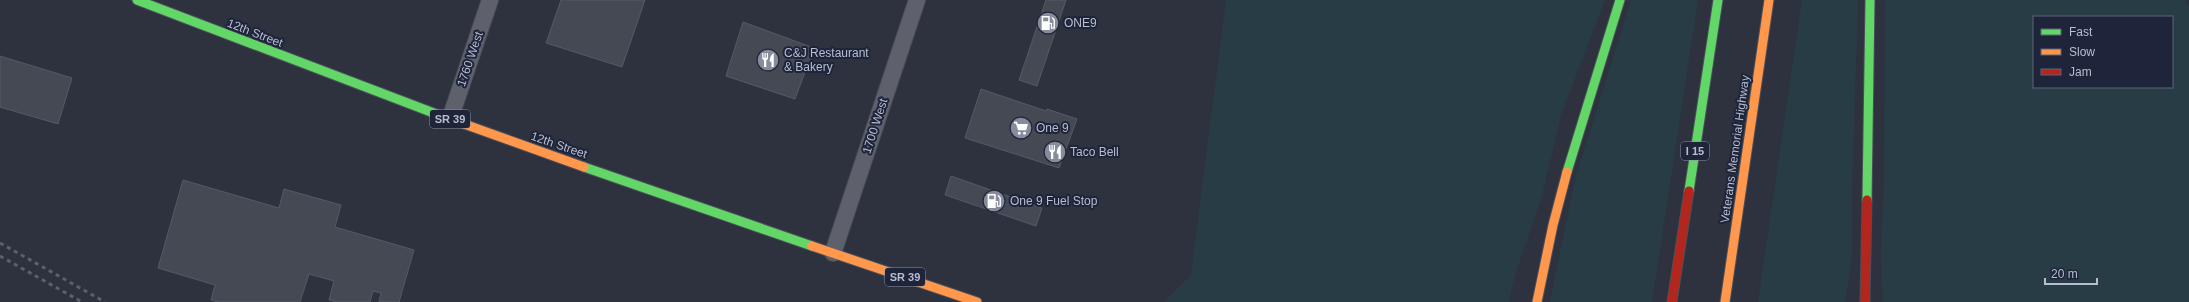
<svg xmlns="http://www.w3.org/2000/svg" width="2189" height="302" viewBox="0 0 2189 302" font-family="Arial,sans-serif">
<rect width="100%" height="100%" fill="#2d323e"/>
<path fill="#283c46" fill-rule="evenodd" d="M 1226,0 L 1605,0 L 1561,115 L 1542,196 L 1515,275 L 1509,302 L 1164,302 L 1191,275 Z
M 1631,0 L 1698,0 L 1652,302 L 1550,302 L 1575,179 Z
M 1802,0 L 1858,0 L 1852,188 L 1852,257 L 1845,302 L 1758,302 Z
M 1885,0 L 2185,0 L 2189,7 L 2189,302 L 1883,302 L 1881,258 L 1884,179 ZM 2034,17 L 2172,17 L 2172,87 L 2034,87 Z"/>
<path fill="#454954" stroke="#555a65" d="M 561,0 L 645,0 L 622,67 L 546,43 Z
M 1046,0 L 1066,0 L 1037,86 L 1019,80 Z
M 743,22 L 814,48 L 795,99 L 726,76 Z
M 0,56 L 72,78 L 58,124 L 0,107 Z
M 981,89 L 1046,111 L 1047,109 L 1077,119 L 1059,168 L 965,138 Z
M 951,176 L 1042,208 L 1036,226 L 945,195 Z
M 183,180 L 279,208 L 284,189 L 341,205 L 335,227 L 414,250 L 399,302 L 379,302 L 381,293 L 373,291 L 370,302 L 337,302 L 329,300 L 334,281 L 309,274 L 300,302 L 218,302 L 211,300 L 215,285 L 158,268 Z"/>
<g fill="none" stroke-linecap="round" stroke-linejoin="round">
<g stroke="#4a4d57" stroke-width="18">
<path id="street" d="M 450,119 L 490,0
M 833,253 L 917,0"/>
</g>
<g stroke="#4b4f5b" stroke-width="11">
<path id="fast" d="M 137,0 L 439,115
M 584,167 L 812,246
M 1567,172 L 1620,0
M 1689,191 L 1718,0
M 1867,200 L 1870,0"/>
</g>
<g stroke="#4b4f5b" stroke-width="11">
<path id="slow" d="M 439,115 L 584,167
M 812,246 L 977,302
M 1537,302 L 1553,225 L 1567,172
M 1725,302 L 1769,0"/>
</g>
<g stroke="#4b4f5b" stroke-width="11">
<path id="jam" d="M 1672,302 L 1689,191
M 1865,302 L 1867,200"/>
</g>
<use href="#street" stroke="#5e616b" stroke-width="16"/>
<use href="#fast" stroke="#63d668" stroke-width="9"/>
<use href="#slow" stroke="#ff974d" stroke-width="9"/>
<use href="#jam" stroke="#b3261e" stroke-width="9"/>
<path stroke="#5c606a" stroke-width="3" stroke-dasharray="4 4" stroke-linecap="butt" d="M 0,243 L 105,302
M 0,256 L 82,302"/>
</g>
<defs>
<g id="fuel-disc" transform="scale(1.15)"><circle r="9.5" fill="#878c9c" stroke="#1e253b"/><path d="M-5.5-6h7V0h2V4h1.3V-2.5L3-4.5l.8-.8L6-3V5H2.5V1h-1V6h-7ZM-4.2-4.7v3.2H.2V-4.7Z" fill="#fff"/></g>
<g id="restaurant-disc" transform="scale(1.15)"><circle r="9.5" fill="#878c9c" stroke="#1e253b"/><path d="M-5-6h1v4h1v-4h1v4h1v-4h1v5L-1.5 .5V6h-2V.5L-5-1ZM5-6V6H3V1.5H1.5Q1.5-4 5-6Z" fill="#fff"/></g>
<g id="supermarket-disc" transform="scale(1.15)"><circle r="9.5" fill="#878c9c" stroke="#1e253b"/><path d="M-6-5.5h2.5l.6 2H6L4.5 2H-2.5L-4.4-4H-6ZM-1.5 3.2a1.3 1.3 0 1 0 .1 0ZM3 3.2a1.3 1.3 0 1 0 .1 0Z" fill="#fff"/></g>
</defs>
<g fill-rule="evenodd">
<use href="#fuel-disc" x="1048" y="23"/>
<use href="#restaurant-disc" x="768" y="60"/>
<use href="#supermarket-disc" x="1021" y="128"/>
<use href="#restaurant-disc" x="1055" y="152"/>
<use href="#fuel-disc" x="994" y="201"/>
</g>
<g text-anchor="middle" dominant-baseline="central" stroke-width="4" stroke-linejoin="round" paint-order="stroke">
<g fill="#1e253b" stroke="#8a8fa3" stroke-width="1">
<rect x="430" y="110" width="40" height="18" rx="3"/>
<rect x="1681" y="142" width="28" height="18" rx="3"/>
<rect x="885" y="268" width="40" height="18" rx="3"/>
</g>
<g font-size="11" font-weight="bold" fill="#b8bdcf">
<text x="450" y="119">SR 39</text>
<text x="1695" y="151">I 15</text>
<text x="905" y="277">SR 39</text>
</g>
<g font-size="12" fill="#b8bdcf" stroke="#1e253b" text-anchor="start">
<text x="1064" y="23">ONE9</text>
<text x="784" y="53">C&amp;J Restaurant<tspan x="784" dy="14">&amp; Bakery</tspan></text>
<text x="1036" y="128">One 9</text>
<text x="1070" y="152">Taco Bell</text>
<text x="1010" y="201">One 9 Fuel Stop</text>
</g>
<g font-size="12" fill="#b8bdcf" stroke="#1e253b">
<text transform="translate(255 33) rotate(21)">12th Street</text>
<text transform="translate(470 59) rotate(-71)">1760 West</text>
<text transform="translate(875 126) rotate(-72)">1700 West</text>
<text transform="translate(559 145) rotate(19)">12th Street</text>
<text transform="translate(1735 149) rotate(-82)">Veterans Memorial Highway</text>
</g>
</g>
<rect x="2033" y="16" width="140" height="72" fill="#1e253b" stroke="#5c6276"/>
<rect x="2041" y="29" width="20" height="6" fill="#63d668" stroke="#5c6276"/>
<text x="2069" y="36" font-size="12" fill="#b8bdcf">Fast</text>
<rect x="2041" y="49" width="20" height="6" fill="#ff974d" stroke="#5c6276"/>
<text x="2069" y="56" font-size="12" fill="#b8bdcf">Slow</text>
<rect x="2041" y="69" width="20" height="6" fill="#b3261e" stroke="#5c6276"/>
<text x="2069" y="76" font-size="12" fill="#b8bdcf">Jam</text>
<path d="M2045 278v6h52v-6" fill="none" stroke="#b8bdcf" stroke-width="2"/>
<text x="2051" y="278" font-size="12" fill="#b8bdcf" stroke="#1e253b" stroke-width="3" paint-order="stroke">20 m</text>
</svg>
